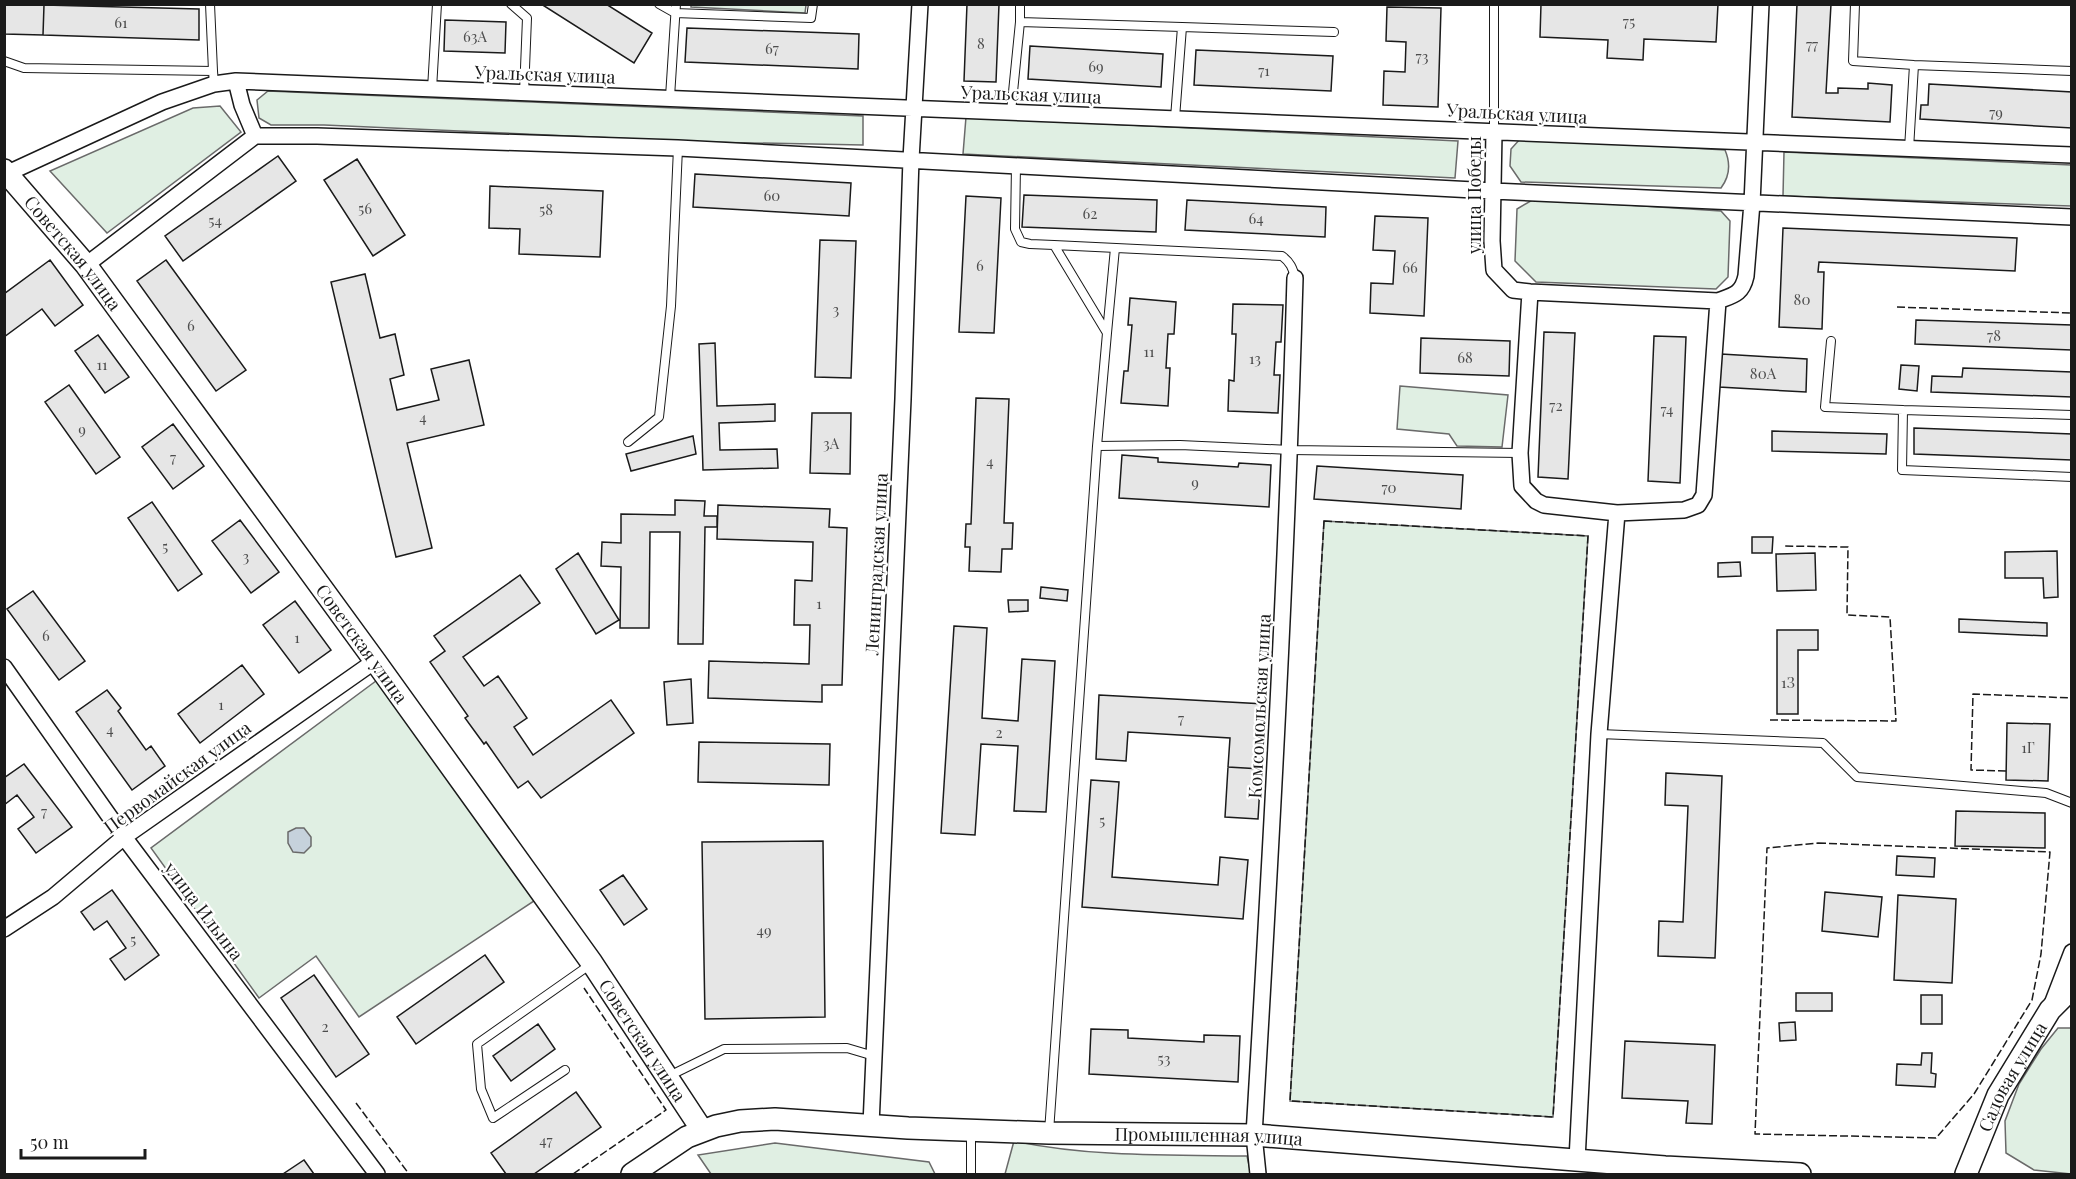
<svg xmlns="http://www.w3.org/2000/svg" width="2076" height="1179" viewBox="0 0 2076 1179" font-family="'Playfair Display',serif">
<rect width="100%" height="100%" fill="#fff"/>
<path fill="#e0efe3" stroke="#6a6a6a" stroke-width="1.5" d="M 691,5 L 806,5 L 805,13 L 691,7 Z
M 268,91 L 863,116 L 863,145 L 704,142 L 324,125 L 271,125 L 259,118 L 257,100 Z
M 220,106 L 241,132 L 107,233 L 50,171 L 193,108 Z
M 966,117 L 1458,141 L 1455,178 L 963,154 Z
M 1521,138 L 1725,150 C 1731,164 1730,176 1721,188 L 1521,182 L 1510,166 L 1511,149 Z
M 1784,152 L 2071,165 L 2071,206 L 1783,196 Z
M 1534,199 L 1721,211 L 1730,221 L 1728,277 L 1716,289 L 1536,282 L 1515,261 L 1517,209 Z
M 1400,386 L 1508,395 L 1502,447 L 1457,446 L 1449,434 L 1397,429 Z
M 1324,521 L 1588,536 L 1553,1117 L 1290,1101 Z
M 380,678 L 537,899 L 359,1017 L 316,956 L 259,998 L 151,848 Z
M 2058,1028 L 2071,1028 L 2071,1174 L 2034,1170 L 2006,1153 L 2005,1121 L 2019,1084 L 2041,1049 Z
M 1014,1141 C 1090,1157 1169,1155 1247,1156 L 1251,1174 L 1005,1174 Z
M 775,1143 L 929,1162 L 935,1174 L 711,1174 L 698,1155 Z"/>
<path fill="#c6d2dc" stroke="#6a6a6a" stroke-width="1.5" d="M 296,828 L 304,828 L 311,837 L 311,846 L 304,853 L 293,852 L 288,843 L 288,832 Z"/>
<path fill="#e6e6e6" stroke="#1a1a1a" stroke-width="1.5" d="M 4,4 L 44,5 L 43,35 L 4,34 Z
M 541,4 L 606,4 L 652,33 L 634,63 Z
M 967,4 L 999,4 L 996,82 L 964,81 Z
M 1541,4 L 1718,4 L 1716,42 L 1644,39 L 1643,60 L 1607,58 L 1608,40 L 1540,37 Z
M 1797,4 L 1831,4 L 1826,93 L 1838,93 L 1838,88 L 1868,89 L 1868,83 L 1892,85 L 1890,122 L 1792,117 Z
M 44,5 L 199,9 L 199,40 L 43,35 Z
M 1387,7 L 1441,8 L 1438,107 L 1383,105 L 1384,71 L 1405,72 L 1406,42 L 1386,41 Z
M 445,20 L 506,22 L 505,53 L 444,51 Z
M 687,28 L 859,34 L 858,69 L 685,62 Z
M 1030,46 L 1163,54 L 1161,87 L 1028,79 Z
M 1196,50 L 1333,56 L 1331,91 L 1194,85 Z
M 1929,84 L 2072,92 L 2072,128 L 1920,119 L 1921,105 L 1928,105 Z
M 278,156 L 296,181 L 183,261 L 165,236 Z
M 357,159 L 405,235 L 373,256 L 324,180 Z
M 695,174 L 851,183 L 849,216 L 693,207 Z
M 490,186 L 603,191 L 600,257 L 519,254 L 520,229 L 489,228 Z
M 1024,195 L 1157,200 L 1156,232 L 1022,227 Z
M 966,196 L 1001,198 L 994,333 L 959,332 Z
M 1187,200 L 1326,207 L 1325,237 L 1185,230 Z
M 1375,216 L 1428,218 L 1424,316 L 1370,313 L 1371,283 L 1393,284 L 1395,251 L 1373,250 Z
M 1783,228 L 2017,238 L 2015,271 L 1819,262 L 1818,272 L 1824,272 L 1822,329 L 1779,327 Z
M 820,240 L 856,241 L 851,378 L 815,377 Z
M 50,260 L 83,305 L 55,326 L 42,309 L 4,337 L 4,294 Z
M 166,260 L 246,370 L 216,391 L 137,281 Z
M 365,274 L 380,338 L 395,334 L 404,375 L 390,379 L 397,410 L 439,400 L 431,369 L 469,360 L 484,425 L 407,443 L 432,548 L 396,557 L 331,282 Z
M 1130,298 L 1176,302 L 1174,334 L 1168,334 L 1166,368 L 1170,368 L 1168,406 L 1121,403 L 1124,371 L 1128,371 L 1132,325 L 1128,325 Z
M 1233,304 L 1283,305 L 1281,342 L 1276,342 L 1274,375 L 1280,375 L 1278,413 L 1228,411 L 1229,380 L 1234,381 L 1236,334 L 1232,334 Z
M 1916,320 L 2072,325 L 2072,350 L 1915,344 Z
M 1544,332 L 1575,333 L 1568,479 L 1538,477 Z
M 98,335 L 129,377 L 105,393 L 75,351 Z
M 1654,336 L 1686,337 L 1680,483 L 1648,481 Z
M 1421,338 L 1510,341 L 1509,376 L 1420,373 Z
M 715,343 L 717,406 L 775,404 L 775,421 L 719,423 L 720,450 L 777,449 L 778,468 L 703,470 L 699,344 Z
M 1721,354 L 1807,359 L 1806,392 L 1719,387 Z
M 1901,365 L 1919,366 L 1917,391 L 1899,389 Z
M 1963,368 L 2072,372 L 2072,397 L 1931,392 L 1932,376 L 1962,377 Z
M 69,385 L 120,457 L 96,474 L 45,402 Z
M 976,398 L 1009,399 L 1004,523 L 1013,523 L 1012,549 L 1002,549 L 1001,572 L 969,571 L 970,547 L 965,547 L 966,524 L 971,524 Z
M 812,413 L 851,413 L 850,474 L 810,473 Z
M 173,424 L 204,466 L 173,489 L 142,447 Z
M 1914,428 L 2072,434 L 2072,460 L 1914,454 Z
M 1772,431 L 1887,434 L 1886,454 L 1772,451 Z
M 693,436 L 696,454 L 631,471 L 626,454 Z
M 1122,455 L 1158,458 L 1158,462 L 1238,467 L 1239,463 L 1271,465 L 1269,507 L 1119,498 Z
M 1317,466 L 1463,475 L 1461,509 L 1314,499 Z
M 675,500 L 705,501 L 704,516 L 717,516 L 717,527 L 705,527 L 703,644 L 678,644 L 680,532 L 650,532 L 649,628 L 620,628 L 621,567 L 601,566 L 602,542 L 621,543 L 621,514 L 675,515 Z
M 152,502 L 202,574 L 178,591 L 128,518 Z
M 718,505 L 830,509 L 829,527 L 847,528 L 842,685 L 822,685 L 822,702 L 708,698 L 709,661 L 809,664 L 810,625 L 794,625 L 795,580 L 812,581 L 813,542 L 717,539 Z
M 240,520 L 279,572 L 251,593 L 212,541 Z
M 1752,537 L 1773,537 L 1772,553 L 1752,553 Z
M 2057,551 L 2058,597 L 2044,598 L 2043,578 L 2005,578 L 2005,552 Z
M 578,553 L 619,620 L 596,634 L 556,569 Z
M 1815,553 L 1816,590 L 1777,591 L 1776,554 Z
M 1740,562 L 1741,576 L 1718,577 L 1718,563 Z
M 520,575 L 540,603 L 463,657 L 484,686 L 498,676 L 527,718 L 514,727 L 533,755 L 611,700 L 634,733 L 541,798 L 528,781 L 518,788 L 486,742 L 484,744 L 465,718 L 468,716 L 430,662 L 445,651 L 434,636 Z
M 1041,587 L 1068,590 L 1067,601 L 1040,598 Z
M 33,591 L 85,661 L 59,680 L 7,609 Z
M 1008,600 L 1028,600 L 1028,611 L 1009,612 Z
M 295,601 L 331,650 L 299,673 L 263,625 Z
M 1959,619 L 2047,623 L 2047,636 L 1959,632 Z
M 954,626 L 987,628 L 982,718 L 1018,721 L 1022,659 L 1055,661 L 1046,812 L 1014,811 L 1018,746 L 981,744 L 975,835 L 941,833 Z
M 1777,630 L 1818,630 L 1818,650 L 1798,650 L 1798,714 L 1777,714 Z
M 242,665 L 264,694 L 200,743 L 178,714 Z
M 691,679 L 693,723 L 667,725 L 664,682 Z
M 107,690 L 121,708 L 118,711 L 146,750 L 151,746 L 165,766 L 132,790 L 76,712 Z
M 1099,695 L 1265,704 L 1261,769 L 1228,767 L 1230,738 L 1128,732 L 1126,761 L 1096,759 Z
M 2007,723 L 2050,724 L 2048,781 L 2006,780 Z
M 699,742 L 830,744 L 829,785 L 698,782 Z
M 24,764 L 72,827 L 36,853 L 18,829 L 34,817 L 17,795 L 4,805 L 4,778 Z
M 1228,767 L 1261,769 L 1258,819 L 1225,817 Z
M 1666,773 L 1722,776 L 1715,958 L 1658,956 L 1659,921 L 1683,922 L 1688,806 L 1665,805 Z
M 1091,780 L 1119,782 L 1112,877 L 1218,885 L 1220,857 L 1248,860 L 1243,919 L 1082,907 Z
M 1956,811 L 2045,813 L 2045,848 L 1955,846 Z
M 823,841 L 825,1017 L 705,1019 L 702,842 Z
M 1897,856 L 1935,858 L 1934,877 L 1896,875 Z
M 623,875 L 647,909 L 624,925 L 600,890 Z
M 112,890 L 159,955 L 125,980 L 110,959 L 126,948 L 107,921 L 94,930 L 81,912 Z
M 1825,892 L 1882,897 L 1878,937 L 1822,931 Z
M 1898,895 L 1956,899 L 1952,983 L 1894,980 Z
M 485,955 L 504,982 L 416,1044 L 397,1017 Z
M 314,975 L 369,1054 L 336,1077 L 281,998 Z
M 1796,993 L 1832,993 L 1832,1011 L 1796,1011 Z
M 1921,995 L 1942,995 L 1942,1024 L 1921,1024 Z
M 1795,1022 L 1796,1040 L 1780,1041 L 1779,1023 Z
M 538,1024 L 555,1049 L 511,1081 L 493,1056 Z
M 1091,1029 L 1128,1030 L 1128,1038 L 1204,1042 L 1204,1035 L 1240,1036 L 1238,1082 L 1089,1074 Z
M 1625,1041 L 1715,1045 L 1712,1124 L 1686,1123 L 1688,1101 L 1622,1098 Z
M 1922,1053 L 1932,1053 L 1931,1073 L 1936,1074 L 1935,1087 L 1896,1085 L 1897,1064 L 1921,1065 Z
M 576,1092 L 601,1127 L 534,1174 L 506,1174 L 491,1153 Z
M 304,1160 L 314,1174 L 283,1174 Z"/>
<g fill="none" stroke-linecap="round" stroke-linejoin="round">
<g stroke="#1a1a1a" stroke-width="10">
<path id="lane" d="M 210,4 L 213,71
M 511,4 L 527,18 L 524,93
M 659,4 L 675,13 L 811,18 L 813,4
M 1855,4 L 1853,61 L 1914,65 L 2072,71
M 1020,22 L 1020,4
M 4,61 L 24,68 L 213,71 L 214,84
M 432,89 L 437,4
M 670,97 L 676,4
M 1011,112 L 1020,22 L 1182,27
M 1175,118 L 1182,27 L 1334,32
M 1494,132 L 1494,4
M 1909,149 L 1914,65
M 1016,165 L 1015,229 L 1021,242 L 1030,244 L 1054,245 L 1107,333 L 1097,446 L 1049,1132
M 1054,245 L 1282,256 C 1290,262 1293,268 1295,278
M 1107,333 L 1115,248
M 1831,341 L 1825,407 L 1903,410
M 2072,415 L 1903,410 L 1902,470 L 2072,477
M 628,442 L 659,417 L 671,306 L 678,148
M 1097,446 L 1180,445 L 1290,450 L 1520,453
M 1599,734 L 1823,743 L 1857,777 L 2046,793 L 2072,803
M 565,1070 L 493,1118 L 481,1089 L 477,1044 L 591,964
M 669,1076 L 724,1049 L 847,1048 L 874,1056
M 971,1132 L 971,1174"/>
</g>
<g stroke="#1a1a1a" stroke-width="18">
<path id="street" d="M 236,81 L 242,105 L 255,136
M 1494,132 L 1492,241 L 1494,270 L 1513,290 L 1530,292 L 1718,301 C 1734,295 1742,294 1746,276 L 1752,203 L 1761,4
M 8,173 L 162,102 L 214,84 L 236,81 C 848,106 1460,131 2072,155
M 86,265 L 255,136 L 317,136 L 678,148 L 1493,191 L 2072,217
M 1530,292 L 1520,453 L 1522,486 L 1536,501 L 1544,505 L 1617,513 L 1684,510 L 1698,505 L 1704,495 L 1718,301
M 4,667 L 124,837 L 377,1174
M 4,929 L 53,897 L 124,837 L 375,661
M 2052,1004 L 2072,952
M 871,1125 L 903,399 L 911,159 L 920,4
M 1577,1160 L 1599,734 L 1617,513
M 1258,1174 L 1254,1135 C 1271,850 1287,564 1295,278"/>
</g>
<g stroke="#1a1a1a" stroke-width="24">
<g id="secondary">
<path id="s1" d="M 4,170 L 86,265 L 375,661 L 592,963 L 702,1130"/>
<path id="s2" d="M 632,1174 L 687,1137 L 716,1126 L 740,1121 L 775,1119 L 908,1128 L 1049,1133 L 1254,1135 L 1665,1167 L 1800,1174"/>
<path id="s3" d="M 1966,1174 L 1998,1095 L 2050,1010 L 2072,988"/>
</g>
</g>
<use href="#lane" stroke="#fff" stroke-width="8"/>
<use href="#street" stroke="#fff" stroke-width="15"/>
<use href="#secondary" stroke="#fff" stroke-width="21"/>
<path stroke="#1a1a1a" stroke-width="1.5" stroke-dasharray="8 3" stroke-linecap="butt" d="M 1897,307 L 2072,313
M 1324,521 L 1588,536 L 1553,1117 L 1290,1101 Z
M 1770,720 L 1896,721 L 1890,617 L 1847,615 L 1848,547 L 1783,546
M 2006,771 L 1971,770 L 1973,694 L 2072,698
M 2071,778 L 2072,778
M 1818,843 L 2050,852 L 2041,954 L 2032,1000 L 1974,1094 L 1936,1138 L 1755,1134 L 1767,848 Z
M 356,1103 L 409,1174
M 573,1174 L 666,1110 L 584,988"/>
</g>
<g text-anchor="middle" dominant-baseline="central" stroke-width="4.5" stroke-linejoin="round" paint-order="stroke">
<g font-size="15" fill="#4d4d4d">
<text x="1629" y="21">75</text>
<text x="121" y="22">61</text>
<text x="475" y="36">63А</text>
<text x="981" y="43">8</text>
<text x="1812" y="44">77</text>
<text x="772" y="48">67</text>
<text x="1422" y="56">73</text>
<text x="1096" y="66">69</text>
<text x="1264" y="70">71</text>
<text x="1996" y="112">79</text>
<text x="772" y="195">60</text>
<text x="365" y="208">56</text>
<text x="546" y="209">58</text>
<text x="1090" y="213">62</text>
<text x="1256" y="218">64</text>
<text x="215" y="220">54</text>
<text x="980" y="265">6</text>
<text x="1410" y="267">66</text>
<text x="1802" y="299">80</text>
<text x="836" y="309">3</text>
<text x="191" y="325">6</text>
<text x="1994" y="335">78</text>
<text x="1149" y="351">11</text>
<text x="1465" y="357">68</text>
<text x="1255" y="358">13</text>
<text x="102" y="364">11</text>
<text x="1763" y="373">80А</text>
<text x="1556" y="405">72</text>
<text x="1667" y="409">74</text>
<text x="423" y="417">4</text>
<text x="82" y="429">9</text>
<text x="831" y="443">3А</text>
<text x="173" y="457">7</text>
<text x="990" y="461">4</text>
<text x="1195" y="482">9</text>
<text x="1389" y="487">70</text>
<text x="165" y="546">5</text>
<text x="246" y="556">3</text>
<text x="819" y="603">1</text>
<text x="46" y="635">6</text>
<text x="297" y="637">1</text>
<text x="1788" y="682">1З</text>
<text x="221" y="704">1</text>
<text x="1181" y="718">7</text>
<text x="110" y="729">4</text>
<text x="999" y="732">2</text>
<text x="2028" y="747">1Г</text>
<text x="44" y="811">7</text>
<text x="1102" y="820">5</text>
<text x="764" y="930">49</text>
<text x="133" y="939">5</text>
<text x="325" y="1026">2</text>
<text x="1164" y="1058">53</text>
<text x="546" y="1140">47</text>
</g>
<g font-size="18" fill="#1a1a1a" stroke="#fff">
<text transform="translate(545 74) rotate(2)">Уральская улица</text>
<text transform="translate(1031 94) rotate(2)">Уральская улица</text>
<text transform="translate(1517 113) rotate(3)">Уральская улица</text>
<text transform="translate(1474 195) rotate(-90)">улица Победы</text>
<text stroke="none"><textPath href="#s1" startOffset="108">Советская улица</textPath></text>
<text transform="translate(876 564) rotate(-87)">Ленинградская улица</text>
<text stroke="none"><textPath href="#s1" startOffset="594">Советская улица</textPath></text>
<text transform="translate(1259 706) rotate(-87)">Комсомольская улица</text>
<text transform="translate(177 777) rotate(-36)">Первомайская улица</text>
<text transform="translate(204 911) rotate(53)">улица Ильина</text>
<text stroke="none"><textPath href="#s1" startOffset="1080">Советская улица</textPath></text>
<text stroke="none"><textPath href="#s3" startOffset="108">Садовая улица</textPath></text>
<text stroke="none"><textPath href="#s2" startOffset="591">Промышленная улица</textPath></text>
</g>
</g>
<rect width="2076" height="1179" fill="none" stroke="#1a1a1a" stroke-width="12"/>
<path d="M21 1149v9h124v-9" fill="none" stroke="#1a1a1a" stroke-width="3"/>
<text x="30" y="1149" font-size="18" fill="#1a1a1a" stroke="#ffffff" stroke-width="4.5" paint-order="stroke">50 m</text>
</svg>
